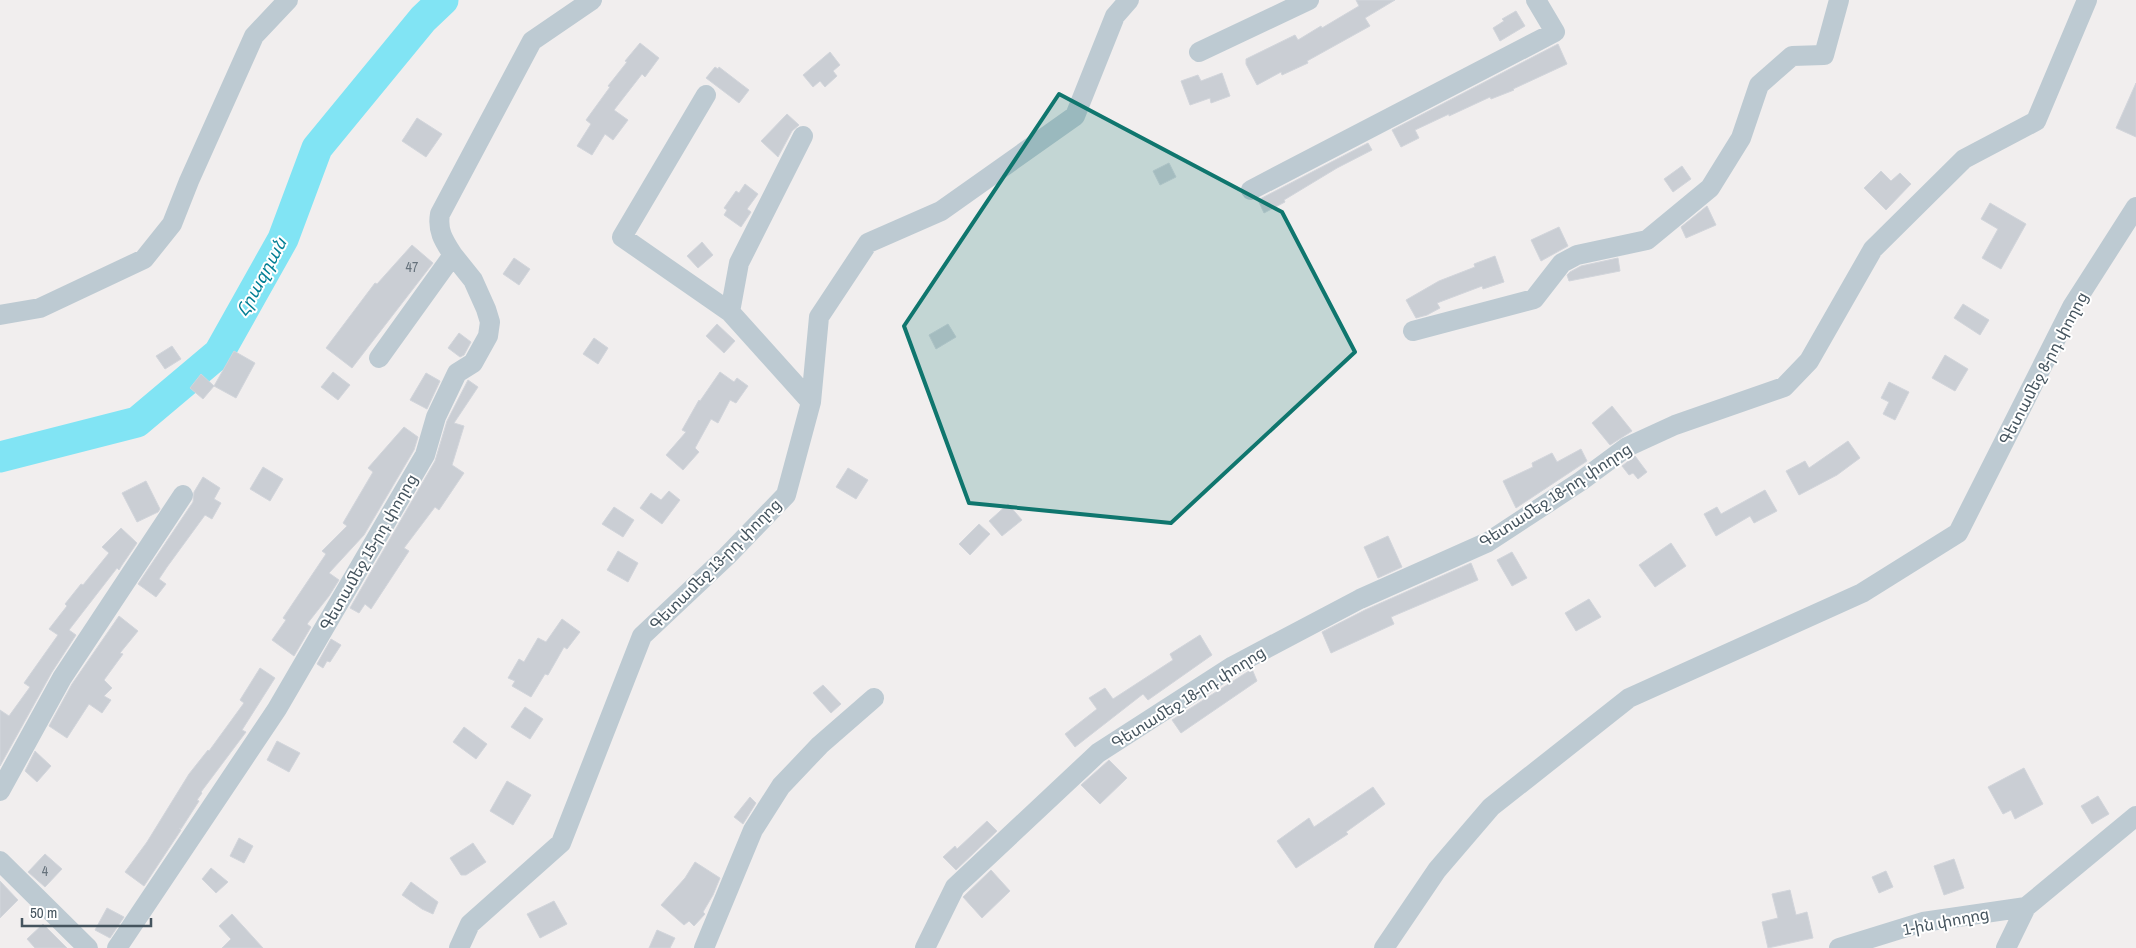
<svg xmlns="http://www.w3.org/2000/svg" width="2136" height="948" viewBox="0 0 2136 948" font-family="'Archivo Narrow','Noto Sans Armenian',sans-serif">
<rect width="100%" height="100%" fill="#f1eeee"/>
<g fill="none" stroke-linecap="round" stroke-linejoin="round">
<path stroke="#81e4f4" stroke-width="31" d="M 0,457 L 137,422 L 219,353 L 283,239 L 317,148 L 423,19 L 443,0"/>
</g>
<path fill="#caced4" stroke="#d2d5db" d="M 1356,0 L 1395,0 L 1365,18 L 1370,26 L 1307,61 L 1308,63 L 1282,75 L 1281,72 L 1257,85 L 1246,64 L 1246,59 L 1295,35 L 1298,40 L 1321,26 L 1322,28 L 1359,6 Z
M 1516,11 L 1525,26 L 1500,41 L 1493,28 L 1504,21 L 1502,19 Z
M 640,43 L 659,58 L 645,77 L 642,74 L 614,110 L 628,120 L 613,140 L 605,134 L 592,155 L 577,146 L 591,124 L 586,120 L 610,87 L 608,86 L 627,62 L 625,61 Z
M 1558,44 L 1567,64 L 1513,89 L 1514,90 L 1491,99 L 1490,97 L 1449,116 L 1449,114 L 1415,130 L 1419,138 L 1401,147 L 1392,130 Z
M 830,52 L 840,65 L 833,71 L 837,76 L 825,87 L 820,81 L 813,87 L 803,75 Z
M 715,67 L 718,69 L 719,67 L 749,90 L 739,103 L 706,78 Z
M 1222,73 L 1230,96 L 1211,103 L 1210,98 L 1190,105 L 1181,81 L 1198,75 L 1201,81 Z
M 2136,83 L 2136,137 L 2116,128 Z
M 787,114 L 799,125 L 792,131 L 778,157 L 761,141 Z
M 417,118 L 442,134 L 426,157 L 402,141 Z
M 1368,143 L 1372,150 L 1337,168 L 1284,200 L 1285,202 L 1264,213 L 1258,200 Z
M 1169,163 L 1176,177 L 1160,185 L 1153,171 Z
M 1682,166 L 1691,179 L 1673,192 L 1664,179 Z
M 1881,171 L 1891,181 L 1900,173 L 1911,184 L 1886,210 L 1864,188 Z
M 745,184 L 758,194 L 747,209 L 751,212 L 741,227 L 724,215 L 727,210 L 724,208 L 736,191 L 739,193 Z
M 1990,203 L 2026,224 L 2001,269 L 1982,258 L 1998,229 L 1981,219 Z
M 1707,206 L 1716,225 L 1686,238 L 1681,227 Z
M 1559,227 L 1568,246 L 1541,261 L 1531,240 Z
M 702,242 L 713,255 L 698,268 L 687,256 Z
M 412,245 L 433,263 L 352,368 L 326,348 L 375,283 L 377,284 Z
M 1495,256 L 1504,282 L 1483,289 L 1482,286 L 1437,303 L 1440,308 L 1427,315 L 1416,318 L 1406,300 L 1439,281 L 1475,267 L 1474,264 Z
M 514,258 L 530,269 L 519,285 L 503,274 Z
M 1618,258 L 1620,271 L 1569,281 L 1567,275 L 1570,272 L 1581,266 Z
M 1963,304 L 1989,320 L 1980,335 L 1954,318 Z
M 717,324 L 735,341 L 724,353 L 706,336 Z
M 948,324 L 956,337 L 936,349 L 929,335 Z
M 459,333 L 471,342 L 464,355 L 460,357 L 448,348 Z
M 594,338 L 608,348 L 598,364 L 583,354 Z
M 172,346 L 181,359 L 165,369 L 156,356 Z
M 234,351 L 255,363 L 236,398 L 214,386 Z
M 1945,355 L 1968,369 L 1955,391 L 1932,378 Z
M 333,372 L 350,385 L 338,400 L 321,387 Z
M 720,372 L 734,382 L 737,378 L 748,386 L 736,403 L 730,400 L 718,423 L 711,419 L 695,448 L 699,452 L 683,470 L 666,455 L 686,432 L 682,430 L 699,400 L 700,401 Z
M 426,373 L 440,381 L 427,409 L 410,400 Z
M 201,374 L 214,386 L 203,399 L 190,388 Z
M 468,380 L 478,387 L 454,423 L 464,426 L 452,465 L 464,473 L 439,510 L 435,507 L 404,548 L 409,551 L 371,609 L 365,604 L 359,613 L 350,608 L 435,461 L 447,421 Z
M 1889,382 L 1909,392 L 1895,420 L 1883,414 L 1889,402 L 1881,398 Z
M 1612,406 L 1632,431 L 1610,445 L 1592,423 Z
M 404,427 L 418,437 L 414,450 L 364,535 L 329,573 L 339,580 L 329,596 L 307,624 L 311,627 L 294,656 L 272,640 L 286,620 L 283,618 L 326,554 L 322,551 L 347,526 L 343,523 L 373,472 L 368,468 Z
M 1848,441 L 1860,458 L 1837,475 L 1799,495 L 1786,471 L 1805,461 L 1809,468 Z
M 1581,449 L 1587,461 L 1516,508 L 1503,481 L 1533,467 L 1532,463 L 1552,453 L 1557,462 Z
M 1635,456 L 1647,472 L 1638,479 L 1633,473 L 1629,475 L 1622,466 Z
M 263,467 L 283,479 L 270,501 L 250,489 Z
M 848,468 L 868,480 L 856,499 L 836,487 Z
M 203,477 L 220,488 L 214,499 L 221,503 L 212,519 L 205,515 L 167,567 L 159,579 L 166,584 L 156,597 L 138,584 L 193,502 L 194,492 Z
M 146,481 L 160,509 L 158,512 L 137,522 L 122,493 Z
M 1765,490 L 1777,511 L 1754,523 L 1750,516 L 1716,536 L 1704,514 L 1717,507 L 1721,514 Z
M 669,491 L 680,500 L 662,524 L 640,508 L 651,493 L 661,500 Z
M 1008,504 L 1022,520 L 1002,536 L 989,521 Z
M 614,507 L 634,520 L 623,537 L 602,524 Z
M 979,524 L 990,534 L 970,555 L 959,544 Z
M 121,528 L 137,543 L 122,565 L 119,570 L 117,568 L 69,630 L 76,635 L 52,672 L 0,766 L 0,710 L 9,716 L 30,687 L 24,683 L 58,635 L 49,629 L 67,606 L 65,604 L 81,584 L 83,585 L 109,553 L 102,547 Z
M 1388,536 L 1402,567 L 1378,578 L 1364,547 Z
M 1671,543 L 1686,566 L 1655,587 L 1639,565 Z
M 618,551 L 638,563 L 628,582 L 607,570 Z
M 1512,552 L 1527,578 L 1512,586 L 1497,560 Z
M 1471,563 L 1478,580 L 1391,617 L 1394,624 L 1331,653 L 1322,632 L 1365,610 Z
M 1589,599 L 1601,617 L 1576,631 L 1565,613 Z
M 119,616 L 138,631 L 120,653 L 123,654 L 104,680 L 112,688 L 104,696 L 111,700 L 102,713 L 89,704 L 67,738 L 49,726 L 72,684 Z
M 562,619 L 580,632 L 567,649 L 564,647 L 548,675 L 545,674 L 531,697 L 512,686 L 515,681 L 508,678 L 519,659 L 524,662 L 538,638 L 546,642 Z
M 1200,635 L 1212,655 L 1148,700 L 1143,694 L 1075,747 L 1065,734 L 1097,709 L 1089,698 L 1105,688 L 1113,699 L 1173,660 L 1170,654 Z
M 331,639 L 341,645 L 330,662 L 327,661 L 323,668 L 317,664 Z
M 260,668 L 275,678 L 242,730 L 246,732 L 201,792 L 202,793 L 197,800 L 199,801 L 181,829 L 179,828 L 181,830 L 144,886 L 125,872 L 147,842 L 189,774 L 208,750 L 209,751 L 244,703 L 240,700 Z
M 1252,669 L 1257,681 L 1181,733 L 1172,720 Z
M 823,685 L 841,704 L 831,713 L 813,693 Z
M 525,707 L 543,719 L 530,739 L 511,727 Z
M 464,727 L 487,744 L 476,759 L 453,742 Z
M 277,741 L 300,753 L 289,772 L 267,760 Z
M 35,751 L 51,766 L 37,782 L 25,771 Z
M 1109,760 L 1127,778 L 1100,804 L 1081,785 Z
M 2024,768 L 2043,804 L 2015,819 L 2011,810 L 2003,814 L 1988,787 Z
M 507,781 L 531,795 L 513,825 L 490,811 Z
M 1373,787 L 1385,804 L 1346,832 L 1348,834 L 1296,868 L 1277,841 L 1309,818 L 1314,827 Z
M 2098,796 L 2109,814 L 2092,824 L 2081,806 Z
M 750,797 L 756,803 L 743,824 L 734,817 Z
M 987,821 L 997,831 L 956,870 L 943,857 L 955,846 L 957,849 Z
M 239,838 L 253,846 L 244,863 L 230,856 Z
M 473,843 L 486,862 L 466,875 L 461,875 L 450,858 Z
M 45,854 L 62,869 L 45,887 L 28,872 Z
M 1954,859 L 1964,888 L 1944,895 L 1934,866 Z
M 695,862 L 720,878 L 713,895 L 703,912 L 705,914 L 694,926 L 689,921 L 684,925 L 661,905 L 685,878 Z
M 211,868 L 228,882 L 216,893 L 202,879 Z
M 991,870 L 1010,891 L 982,918 L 963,897 Z
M 1886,871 L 1893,887 L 1879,893 L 1872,877 Z
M 0,881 L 18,900 L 0,918 Z
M 411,882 L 438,902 L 433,914 L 422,909 L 402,895 Z
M 1790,890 L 1796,915 L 1807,912 L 1813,938 L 1768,948 L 1762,922 L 1778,918 L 1772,894 Z
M 554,901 L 567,924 L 540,938 L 527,914 Z
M 107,908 L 124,917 L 110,938 L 95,930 Z
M 232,914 L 263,948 L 222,948 L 231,939 L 219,926 Z
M 43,924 L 67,948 L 35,948 L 27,939 Z
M 657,930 L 675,938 L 670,948 L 649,948 Z"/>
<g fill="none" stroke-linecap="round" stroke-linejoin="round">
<path stroke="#bdcad2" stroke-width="20" d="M 1199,52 L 1309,0
M 706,95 L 622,237 L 730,312 L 811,402
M 1251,190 L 1555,32 L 1536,0
M 453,255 C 444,241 437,231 440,214 L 532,41 L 592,0
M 730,312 L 739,263 L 803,136
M 0,315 L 40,308 L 144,259 L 172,224 L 189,181 L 254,36 L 288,0
M 1413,331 L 1534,299 L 1562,263 L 1577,255 L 1647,240 L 1710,188 L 1741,138 L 1759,85 L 1792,56 L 1824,55 L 1839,0
M 0,791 L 62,678 L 183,495
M 0,861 L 88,948
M 117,948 L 277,709 L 425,455 L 436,417 L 457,373 L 473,363 L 488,336 L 490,322 L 486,309 L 473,280 L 453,255 L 379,358
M 459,948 L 470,924 L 561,843 L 642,636 L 727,556 L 786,495 L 811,402 L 819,317 L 868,243 L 941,211 L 1075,116 L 1115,16 L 1129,0
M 704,948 L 753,830 L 781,786 L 820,745 L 874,698
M 925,948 L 955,887 L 1098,753 L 1233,666 L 1360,599 L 1488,542 L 1581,481 L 1627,447 L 1675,425 L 1784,387 L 1809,361 L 1873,249 L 1964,159 L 2036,121 L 2087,0
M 1384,948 L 1437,870 L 1491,807 L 1629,698 L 1862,593 L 1958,533 L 2072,307 L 2136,207
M 1839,948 L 1923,922 L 2026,907
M 2006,948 L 2026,907 L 2136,816"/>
</g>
<path fill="#0f766e" fill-opacity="0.2" stroke="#0f766e" stroke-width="4" stroke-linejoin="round" d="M 1059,94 L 1282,212 L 1355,352 L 1171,523 L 969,503 L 904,326 Z"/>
<g text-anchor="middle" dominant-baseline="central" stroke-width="4" stroke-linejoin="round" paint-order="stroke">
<g font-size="14" fill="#66727c">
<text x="412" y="267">47</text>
<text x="45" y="871">4</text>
</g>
<g font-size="16" fill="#45545e" stroke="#fff">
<text transform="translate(2043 368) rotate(-62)">Գետամեջ 8-րդ փողոց</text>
<text transform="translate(1555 495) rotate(-33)">Գետամեջ 18-րդ փողոց</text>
<text transform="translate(368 552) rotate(-60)">Գետամեջ 15-րդ փողոց</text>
<text transform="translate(715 564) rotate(-45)">Գետամեջ 13-րդ փողոց</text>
<text transform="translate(1188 697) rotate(-32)">Գետամեջ 18-րդ փողոց</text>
<text transform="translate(1946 921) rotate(-11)">1-ին փողոց</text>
</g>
<g font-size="18" font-style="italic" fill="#037f95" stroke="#fff">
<text transform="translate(261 277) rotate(-62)">Հրազդան</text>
</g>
</g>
<path d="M22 918v8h129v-8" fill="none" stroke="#45545e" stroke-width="2.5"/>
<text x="30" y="918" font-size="15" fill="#45545e" stroke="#ffffff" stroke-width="4" paint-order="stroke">50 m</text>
</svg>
